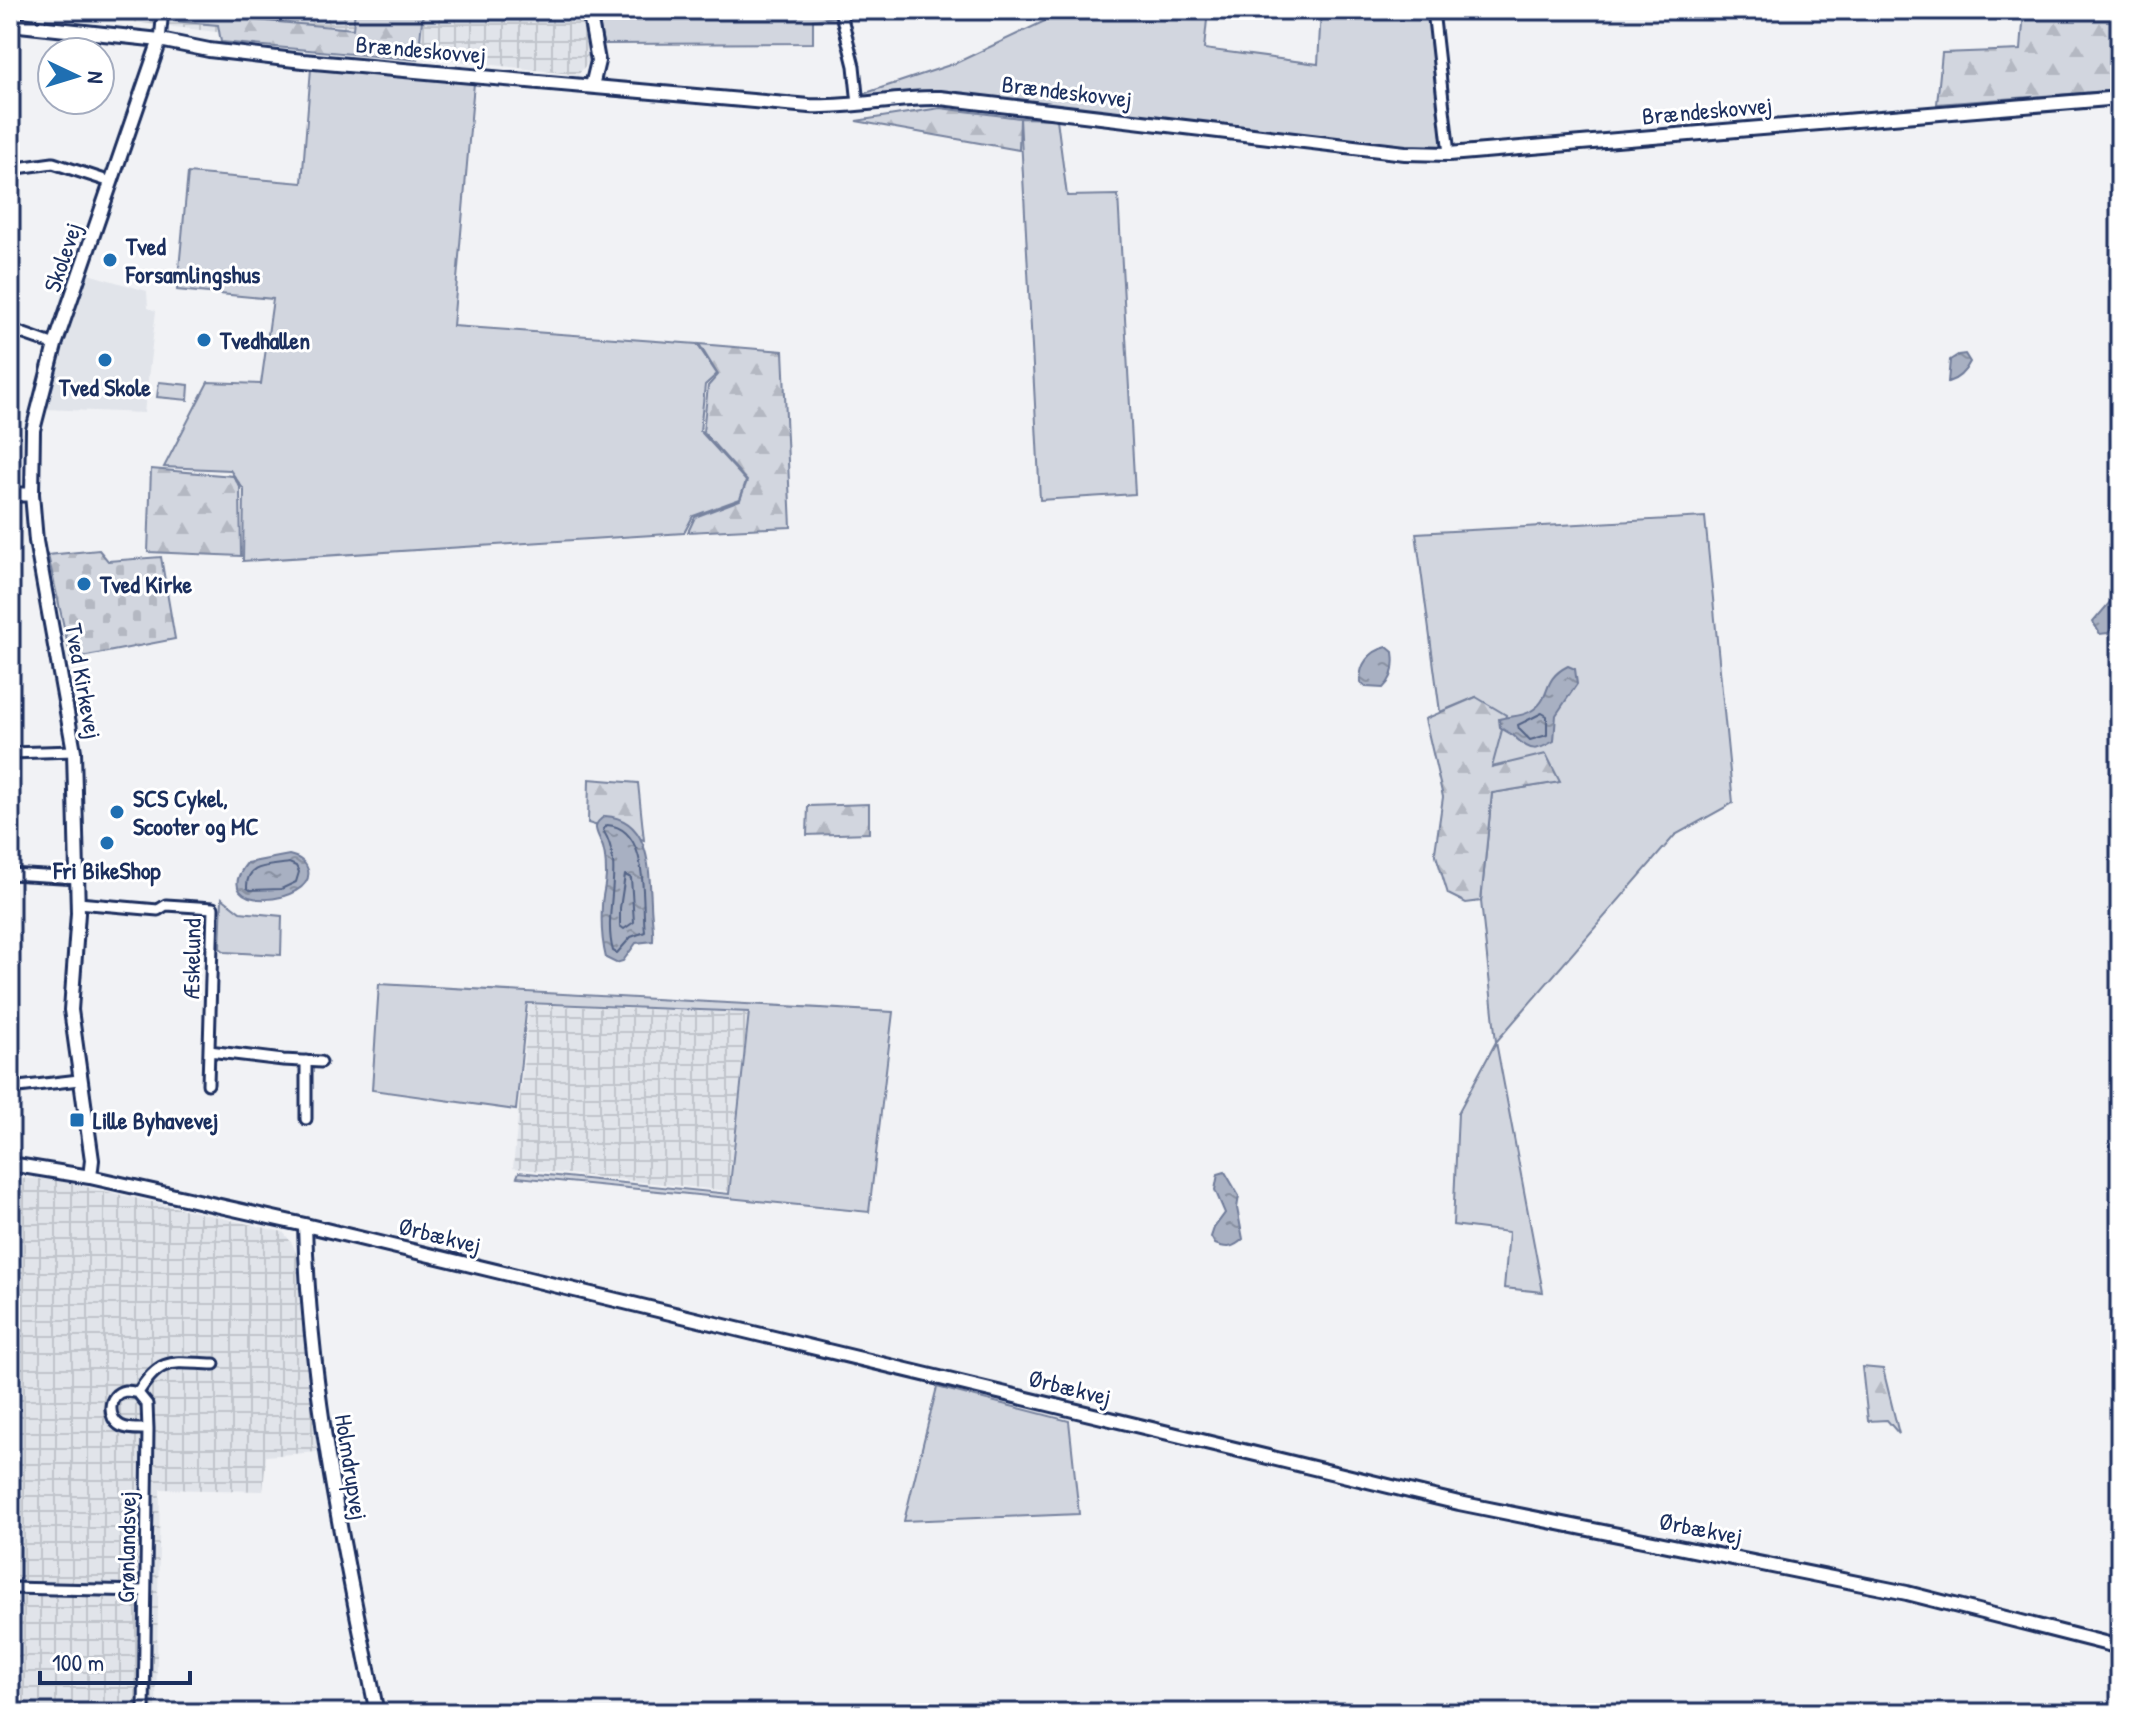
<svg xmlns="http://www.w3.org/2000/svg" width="2130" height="1723" viewBox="0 0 2130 1723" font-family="'Patrick Hand',sans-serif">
<defs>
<pattern id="industrial-grid" width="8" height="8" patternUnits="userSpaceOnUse" patternTransform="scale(2)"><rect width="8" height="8" fill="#e1e4ea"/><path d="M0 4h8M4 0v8" fill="none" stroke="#c0c4cb"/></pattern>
<pattern id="forest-firs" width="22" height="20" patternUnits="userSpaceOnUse" patternTransform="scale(2)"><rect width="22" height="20" fill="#d2d6df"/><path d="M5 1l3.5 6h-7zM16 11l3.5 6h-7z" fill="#b4b8c2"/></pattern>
<pattern id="cemetery-stones" width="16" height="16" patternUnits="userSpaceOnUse" patternTransform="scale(2)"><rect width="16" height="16" fill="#d2d6df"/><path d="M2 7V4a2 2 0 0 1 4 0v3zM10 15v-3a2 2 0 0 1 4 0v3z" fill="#b4b8c2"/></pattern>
<pattern id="water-ripples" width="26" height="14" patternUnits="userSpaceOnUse" patternTransform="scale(2)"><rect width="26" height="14" fill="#a8b0c2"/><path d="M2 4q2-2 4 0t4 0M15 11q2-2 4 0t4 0" fill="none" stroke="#8890a1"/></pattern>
</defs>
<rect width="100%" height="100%" fill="#f1f2f5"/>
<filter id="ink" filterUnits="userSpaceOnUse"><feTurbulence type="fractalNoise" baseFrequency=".0125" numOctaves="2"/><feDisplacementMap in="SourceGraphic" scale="16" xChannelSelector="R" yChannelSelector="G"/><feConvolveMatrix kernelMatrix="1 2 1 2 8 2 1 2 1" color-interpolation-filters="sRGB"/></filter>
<g filter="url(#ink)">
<path fill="#e1e4ea" d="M 88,274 L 147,291 L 148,308 L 156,311 L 144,413 L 44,409 Z"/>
<path fill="url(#industrial-grid)" d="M 32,10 L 580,10 L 589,61 L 578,75 Z
M 529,1005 L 748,1013 L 728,1191 L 513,1168 Z
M 10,1178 L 52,1179 L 283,1232 L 292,1243 L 300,1263 L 317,1452 L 266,1456 L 263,1491 L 160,1489 L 156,1713 L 10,1713 Z"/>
<path fill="#d2d6df" stroke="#76829e" stroke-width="2" d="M 597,10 L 839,10 L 841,16 L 813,20 L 813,43 L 603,44 Z
M 1068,10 L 1208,10 L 1204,49 L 1318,64 L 1321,10 L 1430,10 L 1442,147 L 1414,149 L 969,99 L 864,100 L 863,94 L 956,63 Z
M 311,68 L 474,83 L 453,326 L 697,344 L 717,374 L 705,385 L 700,431 L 746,481 L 740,499 L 693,516 L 684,533 L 243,561 L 244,490 L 230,470 L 164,467 L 208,382 L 261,384 L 273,299 L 177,290 L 188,173 L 302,183 Z
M 1020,118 L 1057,119 L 1067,196 L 1118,195 L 1135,494 L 1040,500 Z
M 159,382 L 189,385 L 188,400 L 157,397 Z
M 1705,517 L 1733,803 L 1675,835 L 1496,1042 L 1543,1292 L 1504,1288 L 1509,1232 L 1453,1225 L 1458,1113 L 1496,1042 L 1481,901 L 1492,793 L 1559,782 L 1491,767 L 1476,697 L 1440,712 L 1416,533 Z
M 222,898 L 240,912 L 282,916 L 281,955 L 225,952 L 220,948 Z
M 379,984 L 893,1012 L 869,1212 L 517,1177 L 519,1172 L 729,1194 L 749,1012 L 527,1003 L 516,1110 L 372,1090 Z
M 937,1387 L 1069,1421 L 1079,1514 L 904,1521 Z"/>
<path fill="url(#forest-firs)" stroke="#76829e" stroke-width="2" d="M 175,10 L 258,10 L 257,20 L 353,29 L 355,10 L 423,10 L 418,60 L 221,42 L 218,25 L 174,21 Z
M 2024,10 L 2120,10 L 2120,90 L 1937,104 L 1942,53 L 2021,50 Z
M 940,108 L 1020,118 L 1019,150 L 856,121 Z
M 699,344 L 783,351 L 791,527 L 688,532 L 695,517 L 740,500 L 747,481 L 703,432 L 708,386 L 718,375 Z
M 151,469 L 233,476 L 240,487 L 241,556 L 148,552 Z
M 1476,697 L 1506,715 L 1492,767 L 1546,754 L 1560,782 L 1492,793 L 1481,901 L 1466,903 L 1448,894 L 1435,852 L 1443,797 L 1425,719 Z
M 589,779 L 638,783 L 644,840 L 588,823 Z
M 869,804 L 869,833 L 807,835 L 808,806 Z
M 1862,1367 L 1883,1369 L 1899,1434 L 1887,1420 L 1868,1421 Z"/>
<path fill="url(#cemetery-stones)" stroke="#76829e" stroke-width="2" d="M 99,550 L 108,561 L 161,557 L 175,639 L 71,659 L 48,555 Z"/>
<path fill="url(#water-ripples)" stroke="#707c9a" stroke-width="2" d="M 1965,354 L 1970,362 C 1965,372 1959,379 1948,382 L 1950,360 L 1958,355 Z
M 2110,602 L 2120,604 L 2118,623 L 2108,633 L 2100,634 L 2093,622 Z
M 1387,647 L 1393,652 C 1395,666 1393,679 1383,688 L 1366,687 L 1361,683 C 1358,666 1369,651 1387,647 Z
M 1568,666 L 1575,669 L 1577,684 L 1556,715 L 1554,741 C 1537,751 1531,752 1517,739 C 1512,733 1505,732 1500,727 L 1499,719 C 1509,716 1522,717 1531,711 C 1553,698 1540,680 1568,666 Z
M 605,816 C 650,819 649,868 651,902 C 651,915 654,928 653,941 L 636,943 L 623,961 L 616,963 L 606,958 C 602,942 601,923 602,906 C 602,896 606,885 606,874 C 606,865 605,850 601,842 C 596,830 591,825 605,816 Z
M 289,855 C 297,857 305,860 308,870 C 316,905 205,915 247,863 Z
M 1225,1172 L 1239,1196 L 1237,1208 L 1243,1239 C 1233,1248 1227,1249 1215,1244 L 1211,1237 L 1214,1228 L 1225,1213 L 1215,1190 L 1218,1174 Z"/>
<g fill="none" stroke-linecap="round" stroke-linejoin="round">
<path stroke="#536386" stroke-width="2" d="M 1542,713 L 1547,716 L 1547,735 L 1530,740 L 1519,729 L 1518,725 Z
M 607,825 C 651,828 641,901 645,932 L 631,937 L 617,953 L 613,951 C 602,911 626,866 603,830 Z
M 289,863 L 296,866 L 299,872 L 296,882 L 281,889 L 250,890 L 247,888 C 246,863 269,867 289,863 Z
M 625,875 L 631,878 L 634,922 L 624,929 L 620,926 L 620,908 Z"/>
<g stroke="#1b2f5e" stroke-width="15">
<path id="minor" d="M 840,10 L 854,66 L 858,104
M 1433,10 L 1449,154
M 160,40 L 163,10
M 10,169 L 53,163 L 111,182
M 10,329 L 55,345
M 10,753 L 74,751
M 10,874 L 78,878
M 78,903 L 158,910 L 166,905 L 213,908 L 208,1084
M 209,1051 L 283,1060 L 321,1062
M 10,1088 L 79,1080
M 306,1119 L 306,1061
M 138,1393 C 161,1355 174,1363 214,1364
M 10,1588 L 145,1591
M 144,1713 L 148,1429 L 147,1404 L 138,1393 C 134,1392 129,1391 125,1391 C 107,1394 107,1419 121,1426 C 129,1430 139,1429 148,1429"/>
</g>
<g stroke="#1b2f5e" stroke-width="18">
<path id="tertiary" d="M 589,10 L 598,61 L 592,86
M 10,24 L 160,40 L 209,50 L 303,61 L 809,106 C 853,108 896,97 940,98 L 1405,153 L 1449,154 L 2120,98
M 10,495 L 32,494
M 10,1164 L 90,1177 L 305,1225 L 1459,1503 L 1907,1593 L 2120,1647
M 90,1177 L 92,1160 L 71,1010 L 78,913 L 74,751 L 36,541 L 32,494 L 33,430 L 55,345 L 160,40
M 305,1225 C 309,1390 344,1552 377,1713"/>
</g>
<use href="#minor" stroke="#fff" stroke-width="9"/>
<use href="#tertiary" stroke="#fff" stroke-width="12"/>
</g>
</g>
<g fill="#1f6fb2" stroke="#fff" stroke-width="3">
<circle cx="110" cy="260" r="8"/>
<circle cx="204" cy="340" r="8"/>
<circle cx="105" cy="360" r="8"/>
<circle cx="84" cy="584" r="8"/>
<circle cx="117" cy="812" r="8"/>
<circle cx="107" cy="843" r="8"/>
<rect x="69" y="1112" width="16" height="16" rx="4"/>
</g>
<g text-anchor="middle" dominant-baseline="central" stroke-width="6" stroke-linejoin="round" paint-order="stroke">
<g font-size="24" fill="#1b2f5e" stroke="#fff">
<text transform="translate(421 49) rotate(5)">Brændeskovvej</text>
<text transform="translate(1067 91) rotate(7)">Brændeskovvej</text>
<text transform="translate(1707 110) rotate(-5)">Brændeskovvej</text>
<text transform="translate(62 257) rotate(-71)">Skolevej</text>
<text transform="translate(84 681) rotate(80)">Tved Kirkevej</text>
<text transform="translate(191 959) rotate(-89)">Æskelund</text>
<text transform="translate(440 1235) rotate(14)">Ørbækvej</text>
<text transform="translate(1070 1387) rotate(14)">Ørbækvej</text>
<text transform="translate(352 1467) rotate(81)">Holmdrupvej</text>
<text transform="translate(1701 1528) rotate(11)">Ørbækvej</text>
<text transform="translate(126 1547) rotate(-89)">Grønlandsvej</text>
</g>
<g font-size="24" font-weight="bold" fill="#1b2f5e" stroke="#fff" text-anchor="start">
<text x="126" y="246">Tved<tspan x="126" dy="28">Forsamlingshus</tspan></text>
<text x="220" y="340">Tvedhallen</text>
<text x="105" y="387" text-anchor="middle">Tved Skole</text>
<text x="100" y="584">Tved Kirke</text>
<text x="133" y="798">SCS Cykel,<tspan x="133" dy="28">Scooter og MC</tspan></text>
<text x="107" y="870" text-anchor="middle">Fri BikeShop</text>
<text x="93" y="1120">Lille Byhavevej</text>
</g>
</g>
<rect width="2130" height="1723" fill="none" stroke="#fff" stroke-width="40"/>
<rect x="20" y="20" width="2090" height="1683" fill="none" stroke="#1b2f5e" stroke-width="3" filter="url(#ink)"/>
<g transform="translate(76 76) rotate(94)"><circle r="38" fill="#ffffff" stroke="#a4acbf" stroke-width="2"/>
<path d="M0-6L14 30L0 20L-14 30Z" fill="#1f6fb2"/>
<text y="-12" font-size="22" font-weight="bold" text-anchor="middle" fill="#1b2f5e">N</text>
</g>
<path d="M40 1671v12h150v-12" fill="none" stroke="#1b2f5e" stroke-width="4"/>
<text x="52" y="1671" font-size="24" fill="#1b2f5e" stroke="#ffffff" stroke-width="6" paint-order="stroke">100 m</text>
</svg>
